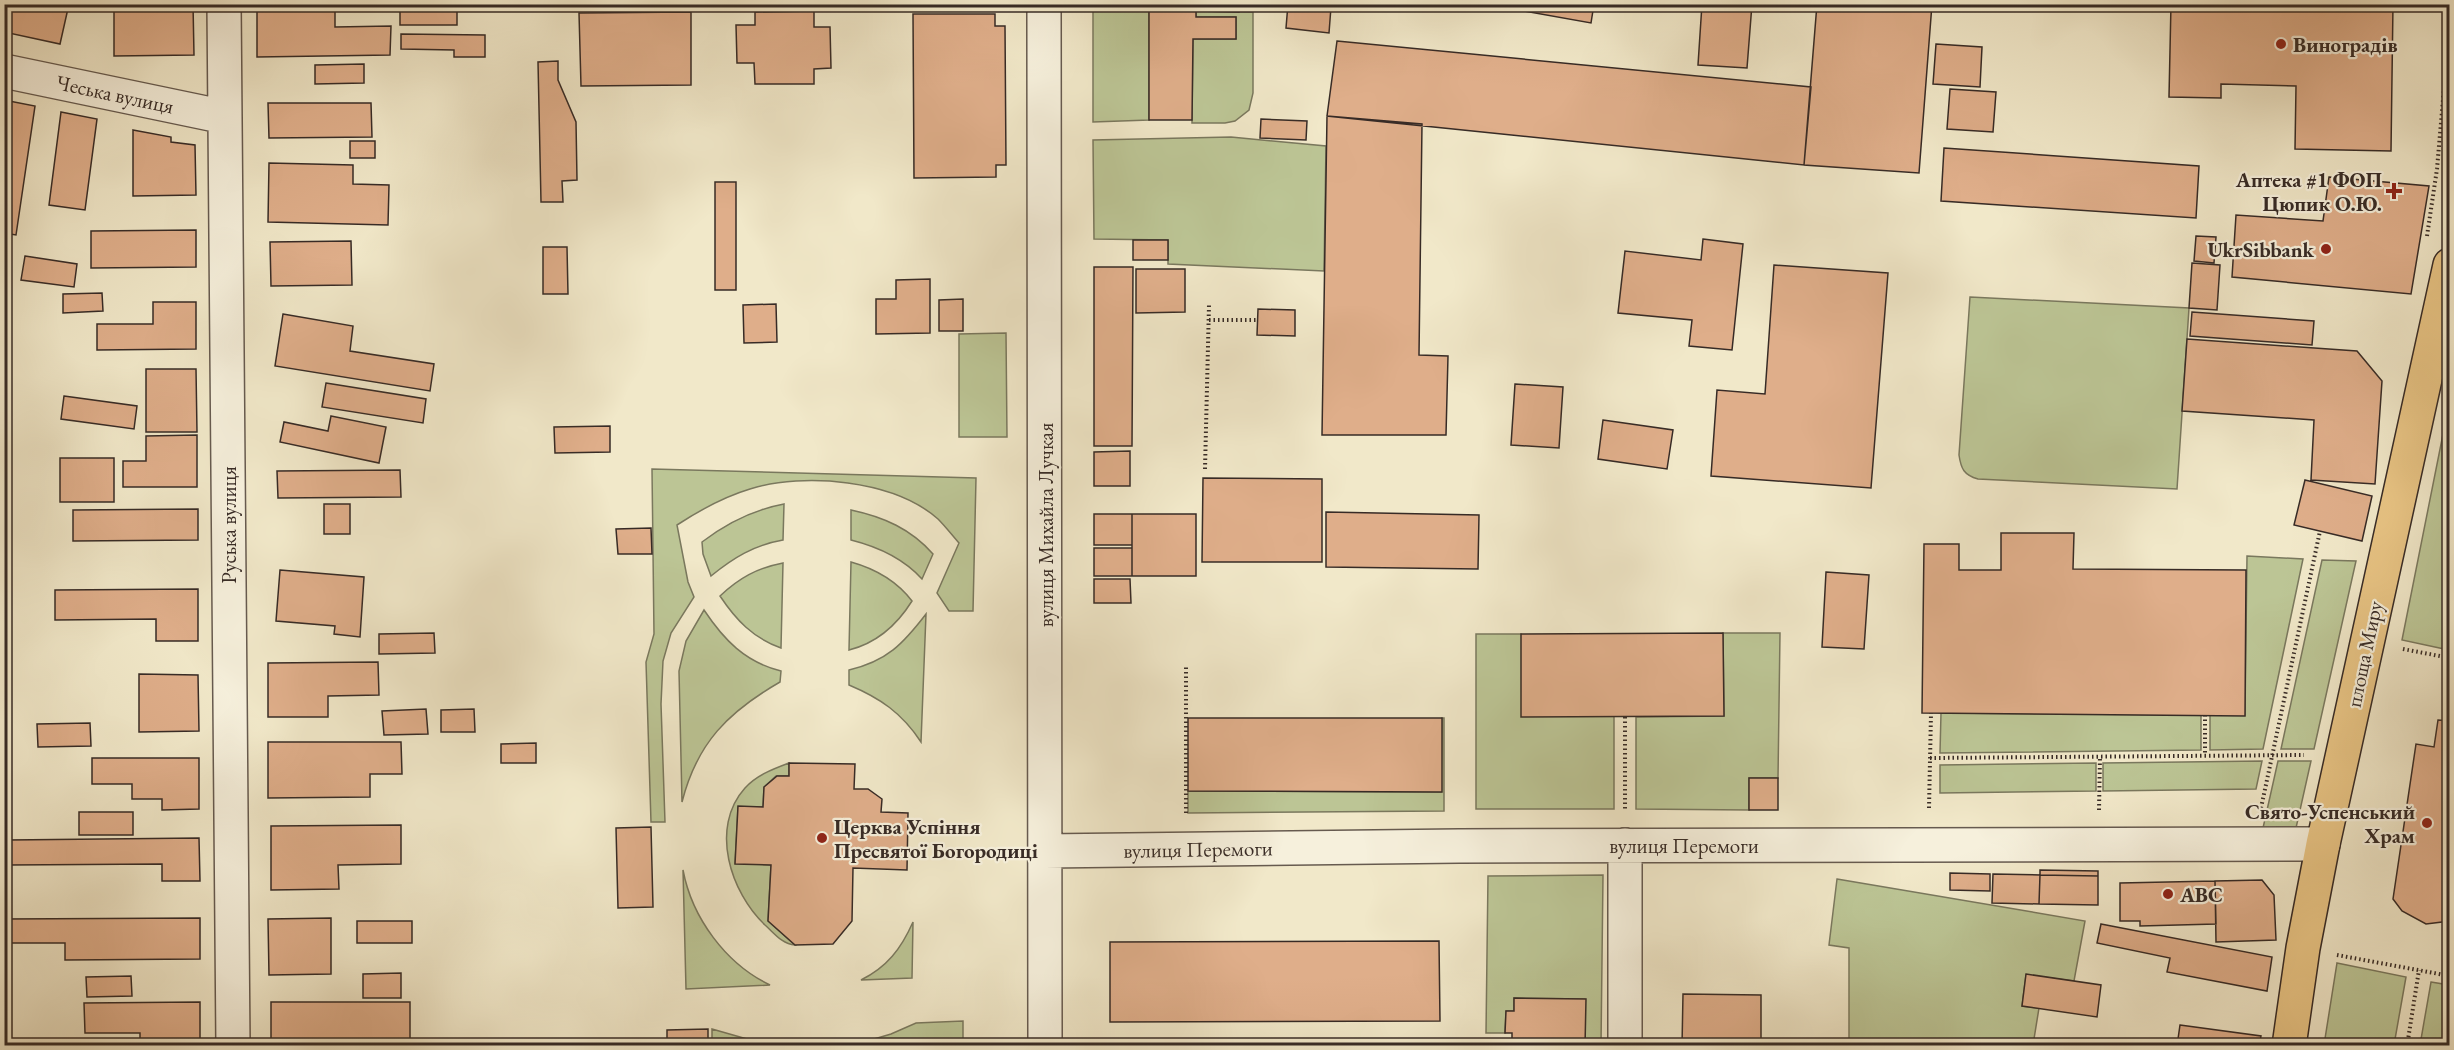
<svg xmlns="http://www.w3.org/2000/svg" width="2454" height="1050" viewBox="0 0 2454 1050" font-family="'EB Garamond',serif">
<rect width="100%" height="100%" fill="#f1e8c9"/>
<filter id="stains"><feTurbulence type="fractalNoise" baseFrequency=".00333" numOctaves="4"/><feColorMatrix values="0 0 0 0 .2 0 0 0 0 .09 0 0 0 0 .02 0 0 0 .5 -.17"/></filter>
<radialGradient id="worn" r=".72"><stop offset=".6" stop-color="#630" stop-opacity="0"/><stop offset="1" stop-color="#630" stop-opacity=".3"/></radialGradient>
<path fill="#bcc595" stroke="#7a785e" stroke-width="1.5" d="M 1093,5 L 1149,5 L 1149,120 L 1093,122 Z
M 1196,11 L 1253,12 L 1253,93 L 1249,110 L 1235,121 L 1225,123 L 1192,123 L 1193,39 L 1236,39 L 1236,17 L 1196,17 Z
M 1231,137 L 1326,146 L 1324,271 L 1168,264 L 1168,240 L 1094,239 L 1093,140 Z
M 1970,297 L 2189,308 L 2177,489 L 1978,479 C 1964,475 1961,469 1959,455 Z
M 1006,333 L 1007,437 L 959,437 L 959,334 Z
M 2449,404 L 2449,650 L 2402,640 Z
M 652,469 L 976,478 L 973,611 L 949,611 L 937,593 L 959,543 C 952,535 945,526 938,519 C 894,480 804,472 750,489 C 723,497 700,510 677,525 L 688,582 L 694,597 L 671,633 L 663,661 L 661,704 L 665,822 L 651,822 L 646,662 L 654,634 Z
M 784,504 L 783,540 C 754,545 733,558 711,576 L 703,554 L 702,542 C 727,523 752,510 784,504 Z
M 851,510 C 884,517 911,529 933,554 L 922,579 C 903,558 879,547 851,540 Z
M 2247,556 L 2303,559 L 2263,749 L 2210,750 L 2210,715 L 2245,715 Z
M 2322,560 L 2356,561 L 2314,749 L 2281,749 Z
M 851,562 C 876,569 896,580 912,601 C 897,625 877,643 849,650 Z
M 783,563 L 781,648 C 753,638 736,620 720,596 C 739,578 757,568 783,563 Z
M 704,610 C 724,640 745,662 781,671 L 780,682 C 728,712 697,743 682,802 L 679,671 L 686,641 Z
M 926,614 L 921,742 C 902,713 880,698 849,685 L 849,670 C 887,661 903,644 926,614 Z
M 1723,633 L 1780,633 L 1778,778 L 1749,778 L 1749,810 L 1636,809 L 1636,717 L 1724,716 Z
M 1476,634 L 1521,634 L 1614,717 L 1614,809 L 1476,809 Z
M 1941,713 L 2201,715 L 2201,750 L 1940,753 Z
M 1442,718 L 1444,718 L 1444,811 L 1188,813 L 1188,791 L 1441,792 Z
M 2262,761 L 2256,789 L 2103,791 L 2103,763 Z
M 2278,761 L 2311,761 L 2296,828 L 2263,828 Z
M 789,763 L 789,776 L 776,776 L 764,787 L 763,807 L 738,807 L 735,863 L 771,865 L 768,921 L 795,945 C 782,944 775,934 765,925 C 731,893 709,828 745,788 C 757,775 773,769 789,763 Z
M 2096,763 L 2096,791 L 1940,793 L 1940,765 Z
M 683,870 C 692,918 726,964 770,985 L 686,989 Z
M 1603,875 L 1601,1045 L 1585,1045 L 1585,999 L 1514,998 L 1514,1011 L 1506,1011 L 1505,1033 L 1486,1033 L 1488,876 Z
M 1837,879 L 2085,921 L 2074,981 L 2026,975 L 2022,1006 L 2039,1008 L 2033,1045 L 1849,1045 L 1849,948 L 1829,945 Z
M 913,922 L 912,978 L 861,980 C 887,967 901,949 913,922 Z
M 2337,963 L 2406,977 L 2394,1045 L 2324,1045 Z
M 2431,982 L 2449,985 L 2449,1045 L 2420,1045 Z
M 963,1021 L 963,1045 L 845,1045 L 864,1042 L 891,1034 L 916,1023 Z
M 712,1029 L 747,1039 L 782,1045 L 712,1045 Z"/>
<path fill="#dfae8a" stroke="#372b26" stroke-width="1.5" d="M 4,4 L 69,4 L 60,44 L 4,32 Z
M 114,4 L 193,4 L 194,55 L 114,56 Z
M 307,4 L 335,4 L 335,27 L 391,26 L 390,55 L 257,57 L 257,9 L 307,8 Z
M 400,4 L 457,4 L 457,25 L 400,25 Z
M 1149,4 L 1239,4 L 1239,12 L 1196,11 L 1196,17 L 1236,17 L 1236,39 L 1193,39 L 1192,120 L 1149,120 Z
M 1288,4 L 1331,7 L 1329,33 L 1286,28 Z
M 1484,4 L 1594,4 L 1591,23 Z
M 1702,4 L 1752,4 L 1747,68 L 1698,65 Z
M 1817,4 L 1932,4 L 1919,173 L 1804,165 Z
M 2171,4 L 2393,4 L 2391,151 L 2295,149 L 2296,86 L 2221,84 L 2221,98 L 2169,97 Z
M 814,11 L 814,27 L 830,27 L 831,68 L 814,69 L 814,84 L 755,84 L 754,63 L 737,63 L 736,25 L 755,25 L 755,12 Z
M 691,12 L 691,85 L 581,86 L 579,13 Z
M 913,14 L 995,14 L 995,26 L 1005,26 L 1006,165 L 996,165 L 996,177 L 914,178 Z
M 401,34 L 485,35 L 485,57 L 454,57 L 454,50 L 401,49 Z
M 1337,41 L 1811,87 L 1804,165 L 1327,116 Z
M 1936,44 L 1982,47 L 1980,87 L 1933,84 Z
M 558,61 L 558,80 L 576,122 L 577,180 L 562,181 L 563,202 L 541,202 L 538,62 Z
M 364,64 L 364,83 L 315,84 L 315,65 Z
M 1950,89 L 1996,92 L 1993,132 L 1947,129 Z
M 4,100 L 35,106 L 16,235 L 4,233 Z
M 268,103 L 371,103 L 372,137 L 269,138 Z
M 61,112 L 97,119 L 85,210 L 49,205 Z
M 1327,116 L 1422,124 L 1419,355 L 1448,356 L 1446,435 L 1322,435 Z
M 1261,119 L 1307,121 L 1306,140 L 1260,138 Z
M 133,130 L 171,137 L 171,142 L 195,145 L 196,195 L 133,196 Z
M 350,141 L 375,141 L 375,158 L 350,158 Z
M 1944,148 L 2199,166 L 2196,218 L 1941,201 Z
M 269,163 L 353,165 L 353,184 L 389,185 L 388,225 L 268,222 Z
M 2329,177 L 2429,186 L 2411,294 L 2232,277 L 2236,215 L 2323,221 Z
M 715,182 L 736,182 L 736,290 L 715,290 Z
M 196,230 L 196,267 L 91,268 L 91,231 Z
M 2196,236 L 2216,237 L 2214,263 L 2194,261 Z
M 1703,239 L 1743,244 L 1732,350 L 1689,346 L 1692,320 L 1618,313 L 1625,251 L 1701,260 Z
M 1133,240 L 1168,240 L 1168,260 L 1133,260 Z
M 351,241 L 352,285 L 271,286 L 270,242 Z
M 543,247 L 567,247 L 568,294 L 543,294 Z
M 25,256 L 77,264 L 74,287 L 21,280 Z
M 2192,263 L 2220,265 L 2217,310 L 2189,308 Z
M 1774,265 L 1888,273 L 1871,488 L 1711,476 L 1717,390 L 1765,394 Z
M 1094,267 L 1133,267 L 1132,446 L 1094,446 Z
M 1136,269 L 1185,269 L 1185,312 L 1136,313 Z
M 930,279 L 930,333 L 876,334 L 876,299 L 896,299 L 896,280 Z
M 102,293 L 103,311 L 63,313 L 63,294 Z
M 963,299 L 963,331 L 939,331 L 939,300 Z
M 153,302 L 196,302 L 196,349 L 97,350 L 97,324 L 153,324 Z
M 776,304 L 777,342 L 744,343 L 743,305 Z
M 1258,309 L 1295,310 L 1295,336 L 1257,335 Z
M 2192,312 L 2314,321 L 2312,345 L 2190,336 Z
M 283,314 L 353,326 L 350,351 L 434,364 L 430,391 L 275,366 Z
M 2187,339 L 2357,351 L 2382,381 L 2375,484 L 2311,480 L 2314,420 L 2182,411 Z
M 146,369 L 196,369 L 197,432 L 146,432 Z
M 326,383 L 426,399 L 423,423 L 322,407 Z
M 1515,384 L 1563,387 L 1559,448 L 1511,445 Z
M 64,396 L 137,406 L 134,429 L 61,419 Z
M 331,416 L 386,427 L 379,463 L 280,442 L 284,422 L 328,431 Z
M 1603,420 L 1673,430 L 1667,469 L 1598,459 Z
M 610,426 L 610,452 L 555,453 L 554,427 Z
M 197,435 L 197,487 L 123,487 L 123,461 L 146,461 L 146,436 Z
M 1130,451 L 1130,486 L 1094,486 L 1094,452 Z
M 60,458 L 114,458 L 114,502 L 60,502 Z
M 400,470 L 401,497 L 278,498 L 277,471 Z
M 1203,478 L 1322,479 L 1322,562 L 1202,562 Z
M 2305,480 L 2372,496 L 2362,541 L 2294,525 Z
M 324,504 L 350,504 L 350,534 L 324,534 Z
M 198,509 L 198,540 L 73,541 L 73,510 Z
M 1326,512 L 1479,515 L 1478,569 L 1326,567 Z
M 1094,514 L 1132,514 L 1132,545 L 1094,545 Z
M 1132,514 L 1196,514 L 1196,576 L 1132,576 Z
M 651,528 L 652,554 L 618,554 L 616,529 Z
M 2001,533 L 2074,533 L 2073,569 L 2246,570 L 2245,716 L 1922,713 L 1924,544 L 1959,544 L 1959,570 L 2001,570 Z
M 1094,548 L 1132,548 L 1132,576 L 1094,576 Z
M 280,570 L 364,577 L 360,637 L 334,634 L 335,626 L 276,621 Z
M 1826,572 L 1869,575 L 1864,649 L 1822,647 Z
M 1094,579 L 1130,579 L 1131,603 L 1094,603 Z
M 198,589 L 198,641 L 156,641 L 156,619 L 55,620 L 55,590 Z
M 434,633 L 435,653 L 379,654 L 379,634 Z
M 1723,633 L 1724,716 L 1521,717 L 1521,634 Z
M 378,662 L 379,695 L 328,696 L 328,717 L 268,717 L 268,663 Z
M 139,674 L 198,675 L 199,731 L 139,732 Z
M 426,709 L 428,734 L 384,735 L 382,711 Z
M 474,709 L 475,732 L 441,732 L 441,710 Z
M 1188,718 L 1442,718 L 1442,792 L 1188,791 Z
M 2438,720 L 2450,721 L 2450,921 L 2426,924 L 2402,911 L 2393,899 L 2416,744 L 2434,747 Z
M 90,723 L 91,746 L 38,747 L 37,724 Z
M 268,742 L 401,742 L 402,774 L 370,774 L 370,797 L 268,798 Z
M 536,743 L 536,763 L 501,763 L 501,744 Z
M 92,758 L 199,758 L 199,809 L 162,810 L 162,799 L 132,799 L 132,784 L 92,784 Z
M 789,763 L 855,764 L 854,789 L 868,789 L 882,799 L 881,812 L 908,813 L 907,870 L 853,868 L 852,921 L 833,944 L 795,945 L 768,921 L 771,865 L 735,864 L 738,806 L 763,807 L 764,787 L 777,776 L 789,776 Z
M 1749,778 L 1778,778 L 1778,810 L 1749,810 Z
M 79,812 L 133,812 L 133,835 L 79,835 Z
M 401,825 L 401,864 L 338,865 L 339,889 L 271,890 L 271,826 Z
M 651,827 L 653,907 L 618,908 L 616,828 Z
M 199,838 L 200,881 L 162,881 L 162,864 L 8,865 L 8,840 Z
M 2040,870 L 2098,871 L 2098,876 L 2040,875 Z
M 1950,873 L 1990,874 L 1990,891 L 1950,890 Z
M 1993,874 L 2040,875 L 2039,904 L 1992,903 Z
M 2040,875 L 2098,876 L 2098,905 L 2039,904 Z
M 2262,880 L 2274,895 L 2276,940 L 2216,942 L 2215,881 Z
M 2215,881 L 2216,924 L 2140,926 L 2140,921 L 2120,921 L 2120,883 Z
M 200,918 L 200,959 L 65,960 L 65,943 L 4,943 L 4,919 Z
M 331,918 L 331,974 L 269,975 L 268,919 Z
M 357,921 L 412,921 L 412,943 L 357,943 Z
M 2101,924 L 2272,957 L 2267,991 L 2167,972 L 2170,958 L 2097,943 Z
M 1439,941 L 1440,1021 L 1110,1022 L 1110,942 Z
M 401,973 L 401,998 L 363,998 L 363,974 Z
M 2026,974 L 2101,985 L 2097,1017 L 2022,1006 Z
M 131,976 L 132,996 L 87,997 L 86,977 Z
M 1683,994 L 1761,995 L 1761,1046 L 1682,1046 Z
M 1514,998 L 1586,999 L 1585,1046 L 1512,1046 L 1512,1033 L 1505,1033 L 1506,1011 L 1514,1011 Z
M 200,1002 L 200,1046 L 140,1046 L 140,1033 L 85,1033 L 84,1003 Z
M 271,1002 L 410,1002 L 410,1043 L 271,1046 Z
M 2180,1025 L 2261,1036 L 2259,1046 L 2177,1046 Z
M 708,1029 L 708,1046 L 667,1046 L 667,1030 Z"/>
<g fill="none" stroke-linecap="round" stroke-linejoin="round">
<g stroke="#665a4f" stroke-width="36">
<path id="street" d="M 224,4 L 233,1046
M 1044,4 L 1045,1046
M 4,71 L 225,117
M 1625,845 L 1625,1046
M 1045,851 L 1459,846 L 2323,844"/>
</g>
<g stroke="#372b26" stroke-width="36">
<path id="highway" d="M 2289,1046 L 2303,948 L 2323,844 L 2450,265"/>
</g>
<path stroke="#372b26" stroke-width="4" stroke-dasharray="1.5 3" stroke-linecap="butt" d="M 2427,236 L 2437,169 L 2450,19
M 1209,320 L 1258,320
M 1205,469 L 1209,305
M 2403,649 L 2450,658
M 2205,715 L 2205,755
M 1625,717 L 1625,809
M 1930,758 L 2304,755
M 1929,808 L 1931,713
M 2261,808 L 2320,531
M 2099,810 L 2100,756
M 1186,813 L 1186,667
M 2337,955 L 2450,976
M 2407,1046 L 2419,970"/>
<use href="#street" stroke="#f6f0dc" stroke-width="33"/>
<use href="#highway" stroke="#e8c484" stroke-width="33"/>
</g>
<g fill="#8f2418" stroke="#f6f0dc" stroke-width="2">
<circle cx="2281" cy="44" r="6"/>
<path d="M2391 182h6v6h6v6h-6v6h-6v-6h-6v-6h6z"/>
<circle cx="2326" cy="249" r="6"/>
<circle cx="2427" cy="823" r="6"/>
<circle cx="822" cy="838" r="6"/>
<circle cx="2168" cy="894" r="6"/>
</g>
<g text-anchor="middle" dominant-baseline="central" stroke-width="4.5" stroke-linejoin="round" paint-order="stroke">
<g font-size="21" font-weight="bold" fill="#372b26" stroke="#f6f0dc" text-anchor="start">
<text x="2293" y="44">Виноградів</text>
<text x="2382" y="179" text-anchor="end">Аптека #1 ФОП<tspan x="2382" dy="24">Цюпик О.Ю.</tspan></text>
<text x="2314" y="249" text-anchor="end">UkrSibbank</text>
<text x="2415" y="811" text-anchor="end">Свято-Успенський<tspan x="2415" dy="24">Храм</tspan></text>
<text x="834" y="826">Церква Успіння<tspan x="834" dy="24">Пресвятої Богородиці</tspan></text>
<text x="2180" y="894">ABC</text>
</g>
<g font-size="21" fill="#372b26" stroke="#f6f0dc">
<text transform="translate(115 94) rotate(12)">Чеська вулиця</text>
<text transform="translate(228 525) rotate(-90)">Руська вулиця</text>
<text transform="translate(1045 525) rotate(-90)">вулиця Михайла Лучкая</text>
<text transform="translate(2364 654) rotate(-78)">площа Миру</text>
<text x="1684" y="845">вулиця Перемоги</text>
<text transform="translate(1198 849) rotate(-1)">вулиця Перемоги</text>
</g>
</g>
<rect width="2454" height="1050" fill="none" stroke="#f1e8c9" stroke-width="24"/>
<rect x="6" y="6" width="2442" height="1038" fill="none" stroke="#372b26" stroke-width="3"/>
<rect x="12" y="12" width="2430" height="1026" fill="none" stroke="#372b26" stroke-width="1.5"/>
<rect width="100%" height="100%" filter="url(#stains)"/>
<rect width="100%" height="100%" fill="url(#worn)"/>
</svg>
